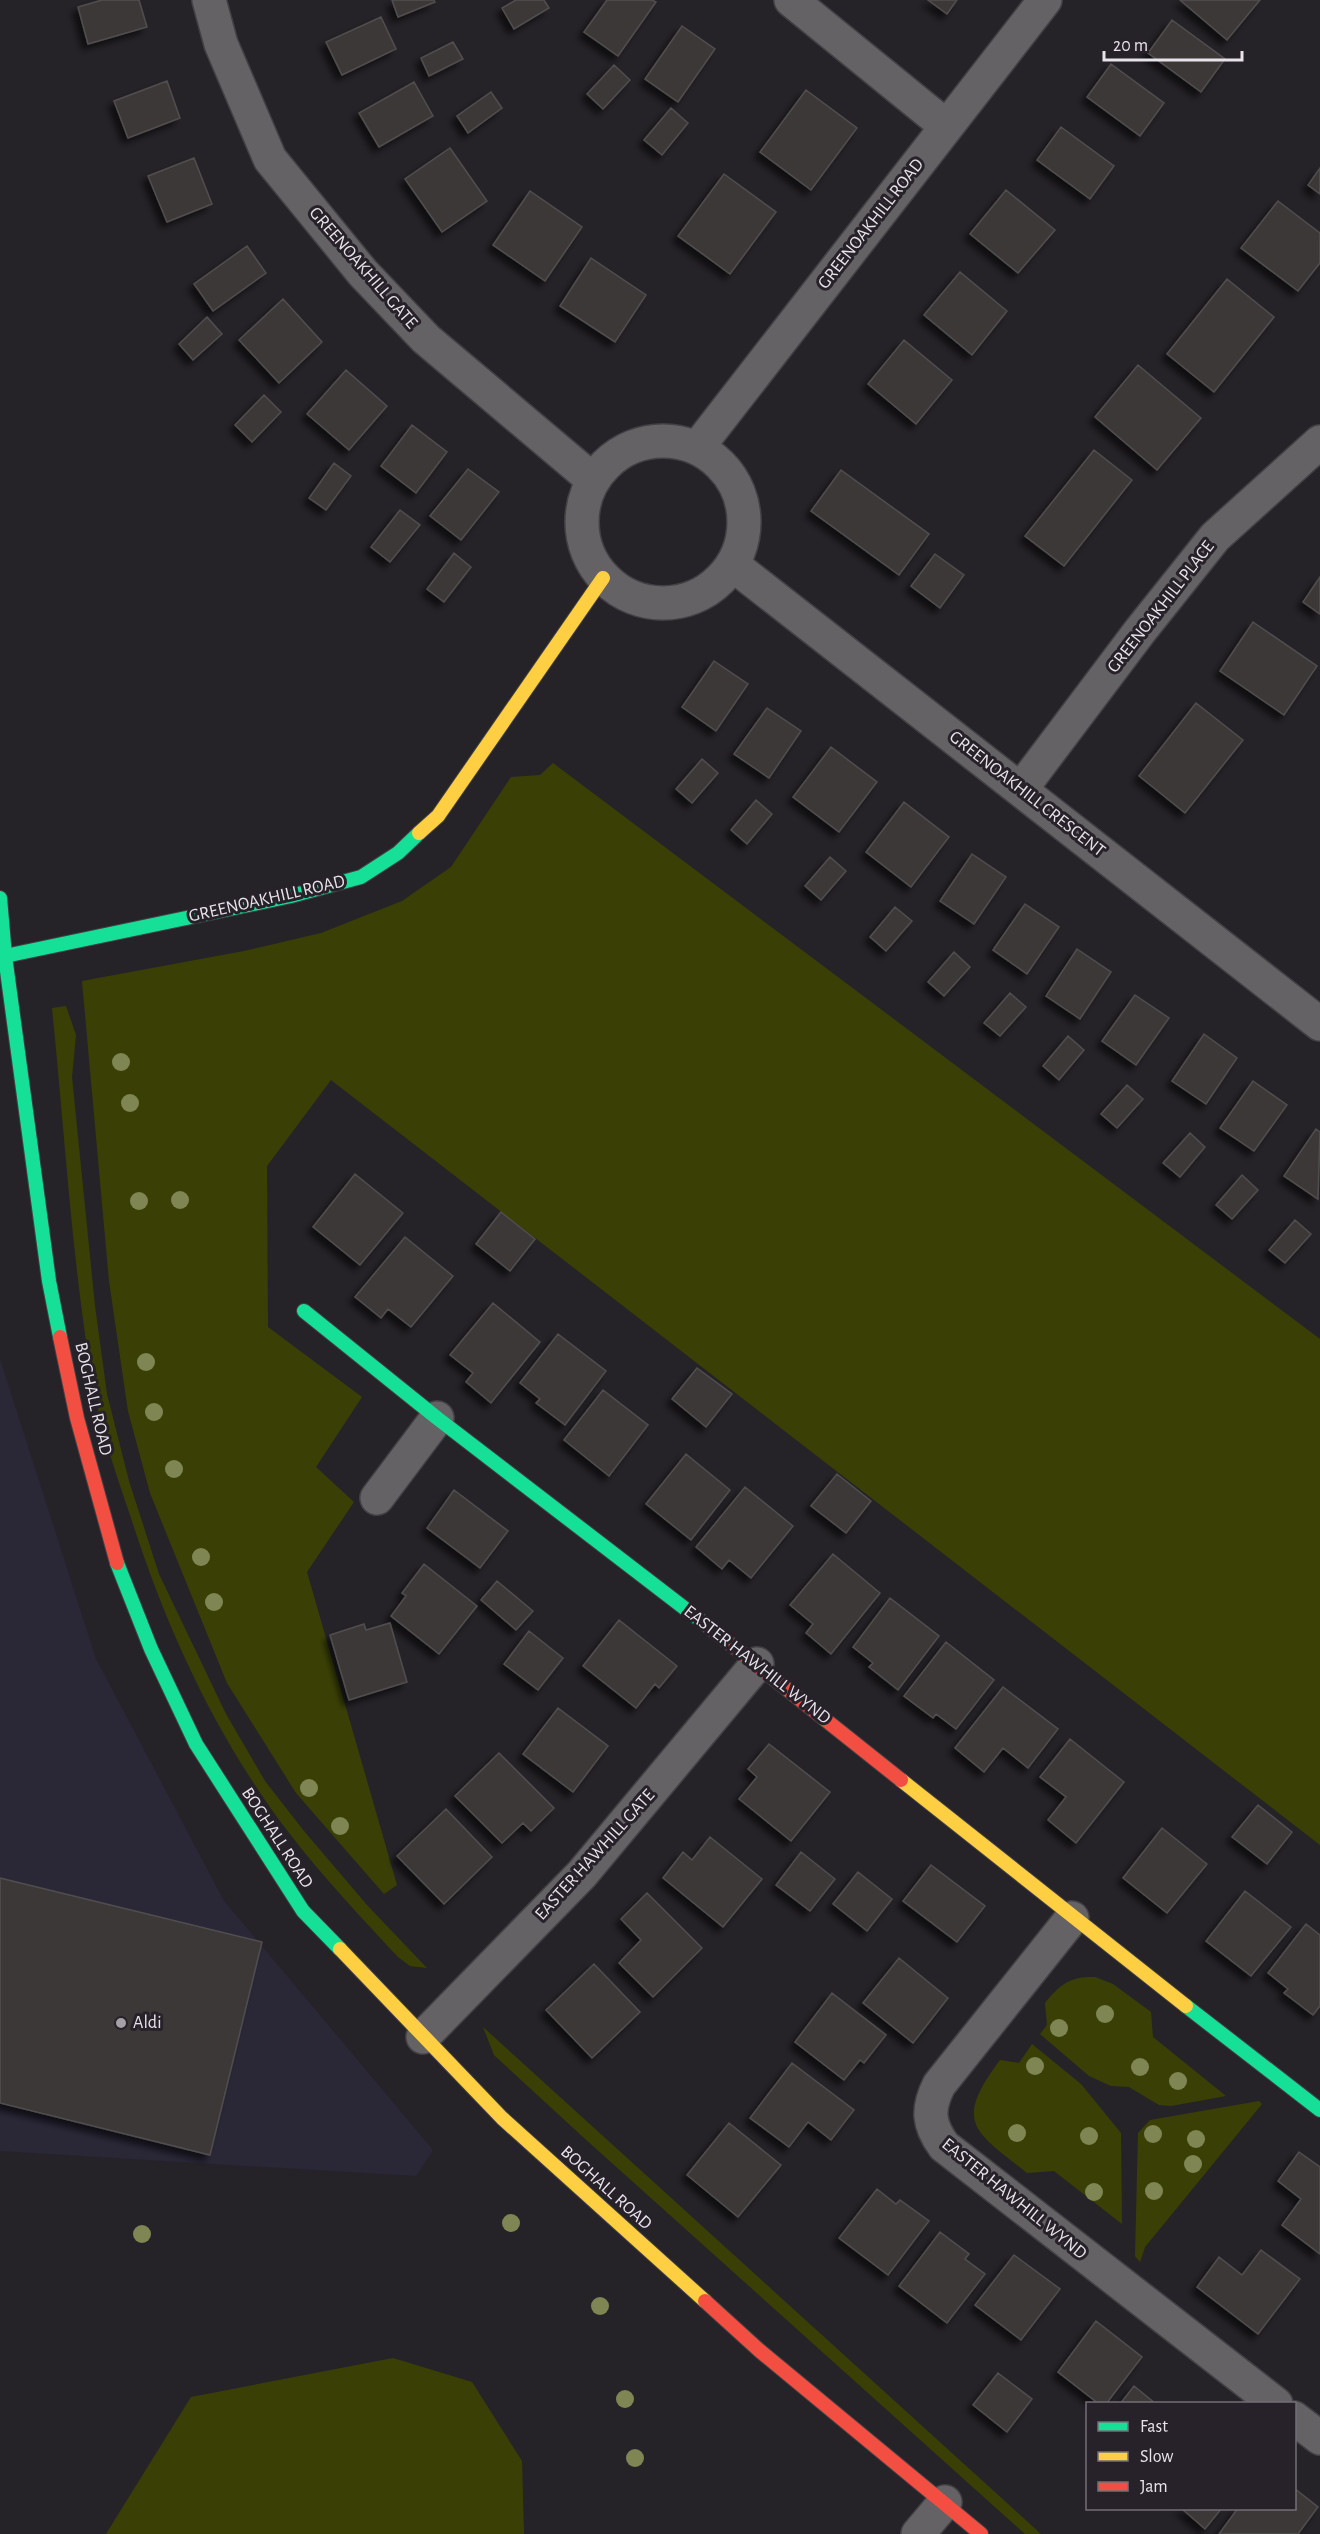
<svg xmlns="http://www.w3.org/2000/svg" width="1320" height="2534" viewBox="0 0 1320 2534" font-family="'Alegreya Sans',sans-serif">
<defs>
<filter id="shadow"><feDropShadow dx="-5.5" dy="5.5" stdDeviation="3" flood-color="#0009"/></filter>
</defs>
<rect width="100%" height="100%" fill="#262328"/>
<path fill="#2a2737" d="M 0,1359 L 96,1659 L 224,1901 L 433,2150 L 416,2176 L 0,2151 Z"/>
<path fill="#3a4005" d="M 553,763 L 1320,1339 L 1320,1845 L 331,1080 L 267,1166 L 268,1327 L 362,1397 L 316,1467 L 354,1502 L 307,1572 L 397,1885 L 384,1894 L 296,1793 L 227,1683 L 150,1493 L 128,1411 L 109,1281 L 82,981 L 244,951 L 321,933 L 402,901 L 451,867 L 511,777 L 540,775 Z
M 66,1006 L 76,1035 L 72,1077 L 95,1306 L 107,1394 L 129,1481 L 159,1574 L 226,1714 L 265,1781 L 304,1831 L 367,1905 L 427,1968 L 410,1966 L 398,1957 C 347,1902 295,1847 255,1785 C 201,1703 162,1614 132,1521 C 118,1479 102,1435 94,1391 C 72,1265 65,1135 52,1008 Z
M 1095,1977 L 1113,1984 L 1151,2012 L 1153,2037 L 1226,2096 L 1171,2106 L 1159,2105 L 1129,2087 L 1111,2086 L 1089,2076 L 1040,2034 L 1047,2025 L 1045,2003 C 1060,1984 1071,1976 1095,1977 Z
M 483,2027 L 1041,2534 L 1025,2534 L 583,2137 L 494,2055 Z
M 1032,2044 L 1081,2084 L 1121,2133 L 1122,2224 L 1054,2171 L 1027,2173 C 974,2131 953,2123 1000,2060 L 1019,2063 Z
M 1259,2101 L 1262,2104 L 1145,2247 L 1140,2262 L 1135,2256 L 1138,2133 L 1150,2120 Z
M 393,2358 L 472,2382 L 522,2461 L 524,2534 L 106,2534 L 191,2397 Z"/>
<path fill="#3c3939" stroke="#514e4e" stroke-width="1.5" filter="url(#shadow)" d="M 102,0 L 139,0 L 147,27 L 88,44 L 78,7 Z
M 392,0 L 434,0 L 435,2 L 398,17 Z
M 516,0 L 544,0 L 549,8 L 514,29 L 502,8 Z
M 607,0 L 652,0 L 656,2 L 618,56 L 584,32 Z
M 928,0 L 957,0 L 947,14 Z
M 1180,0 L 1260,0 L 1227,40 Z
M 381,17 L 396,49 L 342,75 L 326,42 Z
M 1172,20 L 1225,59 L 1201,92 L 1148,53 Z
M 682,26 L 715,49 L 678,102 L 645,79 Z
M 453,42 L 463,59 L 429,76 L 421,58 Z
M 1111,64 L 1164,103 L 1140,136 L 1087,97 Z
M 614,65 L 630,80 L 603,109 L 587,94 Z
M 167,81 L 180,118 L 128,138 L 114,101 Z
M 414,82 L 433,116 L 379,147 L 359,113 Z
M 806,90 L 857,128 L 811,190 L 760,152 Z
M 491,92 L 502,108 L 468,133 L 457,116 Z
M 671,108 L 688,123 L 662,155 L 644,140 Z
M 1061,127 L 1114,166 L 1090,199 L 1037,160 Z
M 450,148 L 487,201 L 442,232 L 405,179 Z
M 194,158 L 212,204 L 167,222 L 148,176 Z
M 1320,168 L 1320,194 L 1308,185 Z
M 724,174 L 776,212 L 730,274 L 678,236 Z
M 1006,190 L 1055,230 L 1018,273 L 970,234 Z
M 530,191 L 582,227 L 545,281 L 493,245 Z
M 1278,201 L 1320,233 L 1320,263 L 1298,291 L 1241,248 Z
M 247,246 L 266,273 L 213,311 L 194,284 Z
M 591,258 L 646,295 L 615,342 L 560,306 Z
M 960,272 L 1007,311 L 972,355 L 924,315 Z
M 1227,279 L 1274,317 L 1214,392 L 1167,354 Z
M 283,299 L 322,342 L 279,383 L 239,340 Z
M 207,317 L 222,334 L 193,360 L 179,344 Z
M 904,340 L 952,380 L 916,424 L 868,384 Z
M 1138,365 L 1201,418 L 1157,470 L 1095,417 Z
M 346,370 L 387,406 L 349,450 L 307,414 Z
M 264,395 L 281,412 L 252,442 L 235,425 Z
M 412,425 L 447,452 L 416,493 L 381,466 Z
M 1094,450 L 1132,480 L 1064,566 L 1025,536 Z
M 334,463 L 351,476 L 326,510 L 309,498 Z
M 468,469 L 499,492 L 461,540 L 430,516 Z
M 841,470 L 929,534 L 899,575 L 811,511 Z
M 400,510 L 420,525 L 390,562 L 371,547 Z
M 454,553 L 471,567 L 444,602 L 427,589 Z
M 935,554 L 964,575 L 940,608 L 911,586 Z
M 1320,577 L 1320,614 L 1303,602 Z
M 1253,622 L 1317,666 L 1284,715 L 1220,671 Z
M 714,661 L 748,684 L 716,731 L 682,707 Z
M 1196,703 L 1243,740 L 1185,813 L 1139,776 Z
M 767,708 L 801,731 L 769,778 L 734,754 Z
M 831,747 L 877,782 L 839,832 L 793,797 Z
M 702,759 L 718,773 L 692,803 L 676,789 Z
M 756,800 L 772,814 L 747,844 L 731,830 Z
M 904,802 L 949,837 L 911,887 L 866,852 Z
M 972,854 L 1006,877 L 974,924 L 940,901 Z
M 830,857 L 846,871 L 821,900 L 805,886 Z
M 1025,904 L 1059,927 L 1027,974 L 993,950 Z
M 895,907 L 912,921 L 886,951 L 870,937 Z
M 1077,949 L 1111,972 L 1080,1019 L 1046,996 Z
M 954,952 L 970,967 L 944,996 L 928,982 Z
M 1010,993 L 1026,1007 L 1000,1036 L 984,1023 Z
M 1135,995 L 1169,1018 L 1136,1065 L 1102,1041 Z
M 1204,1034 L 1237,1058 L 1206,1104 L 1172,1081 Z
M 1068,1036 L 1084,1050 L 1059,1080 L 1043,1066 Z
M 1253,1081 L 1287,1105 L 1254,1151 L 1220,1128 Z
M 1127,1085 L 1143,1099 L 1117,1128 L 1101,1114 Z
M 1316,1129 L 1320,1132 L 1318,1199 L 1284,1176 Z
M 1190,1133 L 1205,1147 L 1180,1177 L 1163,1163 Z
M 355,1174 L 403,1213 L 360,1265 L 313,1227 Z
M 1242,1175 L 1258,1190 L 1232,1219 L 1216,1205 Z
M 501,1212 L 535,1239 L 510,1271 L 476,1244 Z
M 1295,1220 L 1311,1234 L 1285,1263 L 1269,1250 Z
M 405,1237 L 453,1276 L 411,1327 L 388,1309 L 381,1318 L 355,1297 Z
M 493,1303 L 540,1342 L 491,1403 L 466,1382 L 473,1373 L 450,1355 Z
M 558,1334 L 606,1371 L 565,1425 L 536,1403 L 540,1399 L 520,1383 Z
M 697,1368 L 732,1394 L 706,1427 L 672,1399 Z
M 603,1390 L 648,1425 L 609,1476 L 564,1440 Z
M 686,1454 L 730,1490 L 691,1540 L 646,1504 Z
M 837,1474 L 871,1501 L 846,1533 L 811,1506 Z
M 745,1487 L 793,1526 L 751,1578 L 729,1560 L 722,1569 L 696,1547 Z
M 454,1490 L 508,1531 L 480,1568 L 427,1528 Z
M 833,1554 L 880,1593 L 831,1654 L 806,1633 L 813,1624 L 790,1605 Z
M 424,1564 L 477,1606 L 439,1654 L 391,1616 L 406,1596 L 402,1593 Z
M 497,1581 L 533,1611 L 516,1630 L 481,1600 Z
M 890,1598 L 939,1636 L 898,1690 L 869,1667 L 873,1663 L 853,1647 Z
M 619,1620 L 677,1666 L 659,1688 L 655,1684 L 636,1708 L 583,1666 Z
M 390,1623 L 407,1682 L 349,1700 L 330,1635 L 364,1624 L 366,1630 Z
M 529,1631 L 563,1658 L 538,1690 L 504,1664 Z
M 946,1642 L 994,1680 L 956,1729 L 936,1714 L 933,1718 L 904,1696 Z
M 1003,1687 L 1058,1729 L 1028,1768 L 1003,1748 L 984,1772 L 955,1748 Z
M 558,1708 L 608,1746 L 573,1792 L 523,1754 Z
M 1070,1739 L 1124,1782 L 1076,1843 L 1048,1820 L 1066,1797 L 1040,1777 Z
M 769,1744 L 830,1792 L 791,1841 L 739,1799 L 757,1777 L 748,1769 Z
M 499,1753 L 554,1808 L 531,1831 L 523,1823 L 502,1843 L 455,1796 Z
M 1258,1805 L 1292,1832 L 1267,1864 L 1232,1837 Z
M 446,1809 L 492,1857 L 444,1904 L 397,1856 Z
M 1162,1828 L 1207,1864 L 1167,1913 L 1123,1878 Z
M 710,1837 L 762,1879 L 723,1927 L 663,1878 L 683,1852 L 692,1860 Z
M 801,1852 L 835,1879 L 810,1911 L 776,1885 Z
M 931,1865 L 985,1906 L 957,1942 L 903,1901 Z
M 858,1872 L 892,1899 L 867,1931 L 833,1904 Z
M 0,1878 L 262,1942 L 210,2155 L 0,2103 Z
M 1245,1891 L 1291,1927 L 1251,1976 L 1206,1941 Z
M 647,1893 L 702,1948 L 653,1997 L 619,1963 L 641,1940 L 621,1919 Z
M 1306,1924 L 1320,1935 L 1320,2006 L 1313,2015 L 1284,1993 L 1288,1989 L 1268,1973 Z
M 899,1958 L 948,1998 L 913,2043 L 863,2003 Z
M 594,1964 L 640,2012 L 592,2058 L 546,2010 Z
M 832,1993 L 886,2035 L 864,2063 L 860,2060 L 844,2080 L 795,2042 Z
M 792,2063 L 854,2110 L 831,2140 L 808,2122 L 789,2147 L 750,2118 Z
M 729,2123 L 781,2165 L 738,2217 L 687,2175 Z
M 1299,2152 L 1320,2167 L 1320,2254 L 1282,2225 L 1301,2199 L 1278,2181 Z
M 877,2189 L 896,2204 L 900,2200 L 929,2221 L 888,2275 L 839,2238 Z
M 940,2232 L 969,2254 L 965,2259 L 985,2274 L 947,2323 L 899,2286 Z
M 1261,2250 L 1300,2279 L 1258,2334 L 1197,2287 L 1219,2257 L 1242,2275 Z
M 1014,2255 L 1060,2289 L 1021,2340 L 975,2305 Z
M 1096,2321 L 1142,2357 L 1106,2404 L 1099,2404 L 1058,2372 Z
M 998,2373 L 1032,2399 L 1007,2432 L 973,2405 Z
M 1134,2386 L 1156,2404 L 1120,2404 Z
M 1294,2488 L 1318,2507 L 1298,2534 L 1219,2534 L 1238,2508 L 1294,2508 Z
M 1181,2508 L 1222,2508 L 1205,2529 Z"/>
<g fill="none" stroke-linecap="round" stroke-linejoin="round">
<g stroke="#424044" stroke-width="36">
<path id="street" d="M 209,0 L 221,44 L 270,159 L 363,273 L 426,339 L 593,480
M 791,0 L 946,126
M582 522a81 81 0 1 1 162 0a81 81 0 1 1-162 0Z
M 698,447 L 1045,0
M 733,565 L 1320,1024
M 1021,789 L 1140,631 L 1215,537 L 1320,442
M 377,1498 L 437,1418
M 1072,1918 L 939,2085 C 927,2109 928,2124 944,2146 L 1276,2404
M 423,2037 L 582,1874 L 757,1664
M 1294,2418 L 1320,2438
M 918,2534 L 945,2502"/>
</g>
<g stroke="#424044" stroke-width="16">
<path id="fast" d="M 0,898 L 5,956 L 49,1281 L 60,1337
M 5,956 L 291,896 L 361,877 L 398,853 L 419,833
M 304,1311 L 437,1418 L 709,1627
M 117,1563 L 151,1649 L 196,1744 L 303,1911 L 340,1949
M 1186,2006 L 1320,2110"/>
</g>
<g stroke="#424044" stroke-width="16">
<path id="slow" d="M 419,833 L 438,816 L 603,578
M 901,1780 L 1186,2006
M 340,1949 L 502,2118 L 705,2301"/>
</g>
<g stroke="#424044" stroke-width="16">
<path id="jam" d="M 60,1337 L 77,1418 L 117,1563
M 709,1627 L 901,1780
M 705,2301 L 760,2351 L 981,2534"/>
</g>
<use href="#street" stroke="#646265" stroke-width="33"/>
<use href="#fast" stroke="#16e098" stroke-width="14"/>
<use href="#slow" stroke="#ffcf43" stroke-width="14"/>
<use href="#jam" stroke="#f24e42" stroke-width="14"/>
</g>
<g fill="#7f8654">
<circle cx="121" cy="1062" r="9"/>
<circle cx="130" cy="1103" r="9"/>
<circle cx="180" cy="1200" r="9"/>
<circle cx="139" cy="1201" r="9"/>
<circle cx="146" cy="1362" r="9"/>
<circle cx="154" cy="1412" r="9"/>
<circle cx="174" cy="1469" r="9"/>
<circle cx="201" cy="1557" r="9"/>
<circle cx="214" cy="1602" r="9"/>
<circle cx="309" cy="1788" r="9"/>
<circle cx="340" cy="1826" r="9"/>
<circle cx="1105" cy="2014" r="9"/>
<circle cx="1059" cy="2028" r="9"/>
<circle cx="1035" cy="2066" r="9"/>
<circle cx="1140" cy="2067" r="9"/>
<circle cx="1178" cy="2081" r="9"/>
<circle cx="1017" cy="2133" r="9"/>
<circle cx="1153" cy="2134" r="9"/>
<circle cx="1089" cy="2136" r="9"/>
<circle cx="1196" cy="2139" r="9"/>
<circle cx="1193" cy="2164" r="9"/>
<circle cx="1154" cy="2191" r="9"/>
<circle cx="1094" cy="2192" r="9"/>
<circle cx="511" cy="2223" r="9"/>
<circle cx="142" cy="2234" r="9"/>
<circle cx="600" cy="2306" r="9"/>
<circle cx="625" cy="2399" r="9"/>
<circle cx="635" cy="2458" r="9"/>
</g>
<circle fill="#a4a0a6" stroke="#27212a" stroke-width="2" cx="121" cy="2023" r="6"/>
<g text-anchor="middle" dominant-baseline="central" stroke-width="6" stroke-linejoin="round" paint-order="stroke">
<g font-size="18" fill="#e8e3ea" stroke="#27212a">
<text transform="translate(871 224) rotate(-52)">GREENOAKHILL ROAD</text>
<text transform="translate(363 268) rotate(49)">GREENOAKHILL GATE</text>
<text transform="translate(1161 607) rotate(-52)">GREENOAKHILL PLACE</text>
<text transform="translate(1027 794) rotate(38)">GREENOAKHILL CRESCENT</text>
<text transform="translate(267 899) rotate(-13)">GREENOAKHILL ROAD</text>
<text transform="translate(93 1399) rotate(77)">BOGHALL ROAD</text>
<text transform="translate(757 1665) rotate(38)">EASTER HAWHILL WYND</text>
<text transform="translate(277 1838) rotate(57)">BOGHALL ROAD</text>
<text transform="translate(595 1855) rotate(-48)">EASTER HAWHILL GATE</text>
<text transform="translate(606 2188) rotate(42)">BOGHALL ROAD</text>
<text transform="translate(1014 2199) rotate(39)">EASTER HAWHILL WYND</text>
</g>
<g font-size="18" fill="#e8e3ea" stroke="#27212a" text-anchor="start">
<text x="133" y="2023">Aldi</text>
</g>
</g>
<rect x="1086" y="2402" width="210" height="108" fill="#27212a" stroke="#746f77" stroke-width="1.5"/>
<rect x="1098" y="2422" width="30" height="9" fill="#16e098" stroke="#746f77" stroke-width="1.5"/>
<text x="1140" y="2432" font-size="18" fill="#e8e3ea">Fast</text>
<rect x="1098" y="2452" width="30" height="9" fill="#ffcf43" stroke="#746f77" stroke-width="1.5"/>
<text x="1140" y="2462" font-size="18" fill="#e8e3ea">Slow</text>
<rect x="1098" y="2482" width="30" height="9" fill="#f24e42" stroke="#746f77" stroke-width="1.5"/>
<text x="1140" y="2492" font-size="18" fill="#e8e3ea">Jam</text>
<path d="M1104 51v9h138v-9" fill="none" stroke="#e8e3ea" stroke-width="3"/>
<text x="1113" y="51" font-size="18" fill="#e8e3ea" stroke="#27212a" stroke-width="4.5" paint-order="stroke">20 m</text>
</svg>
